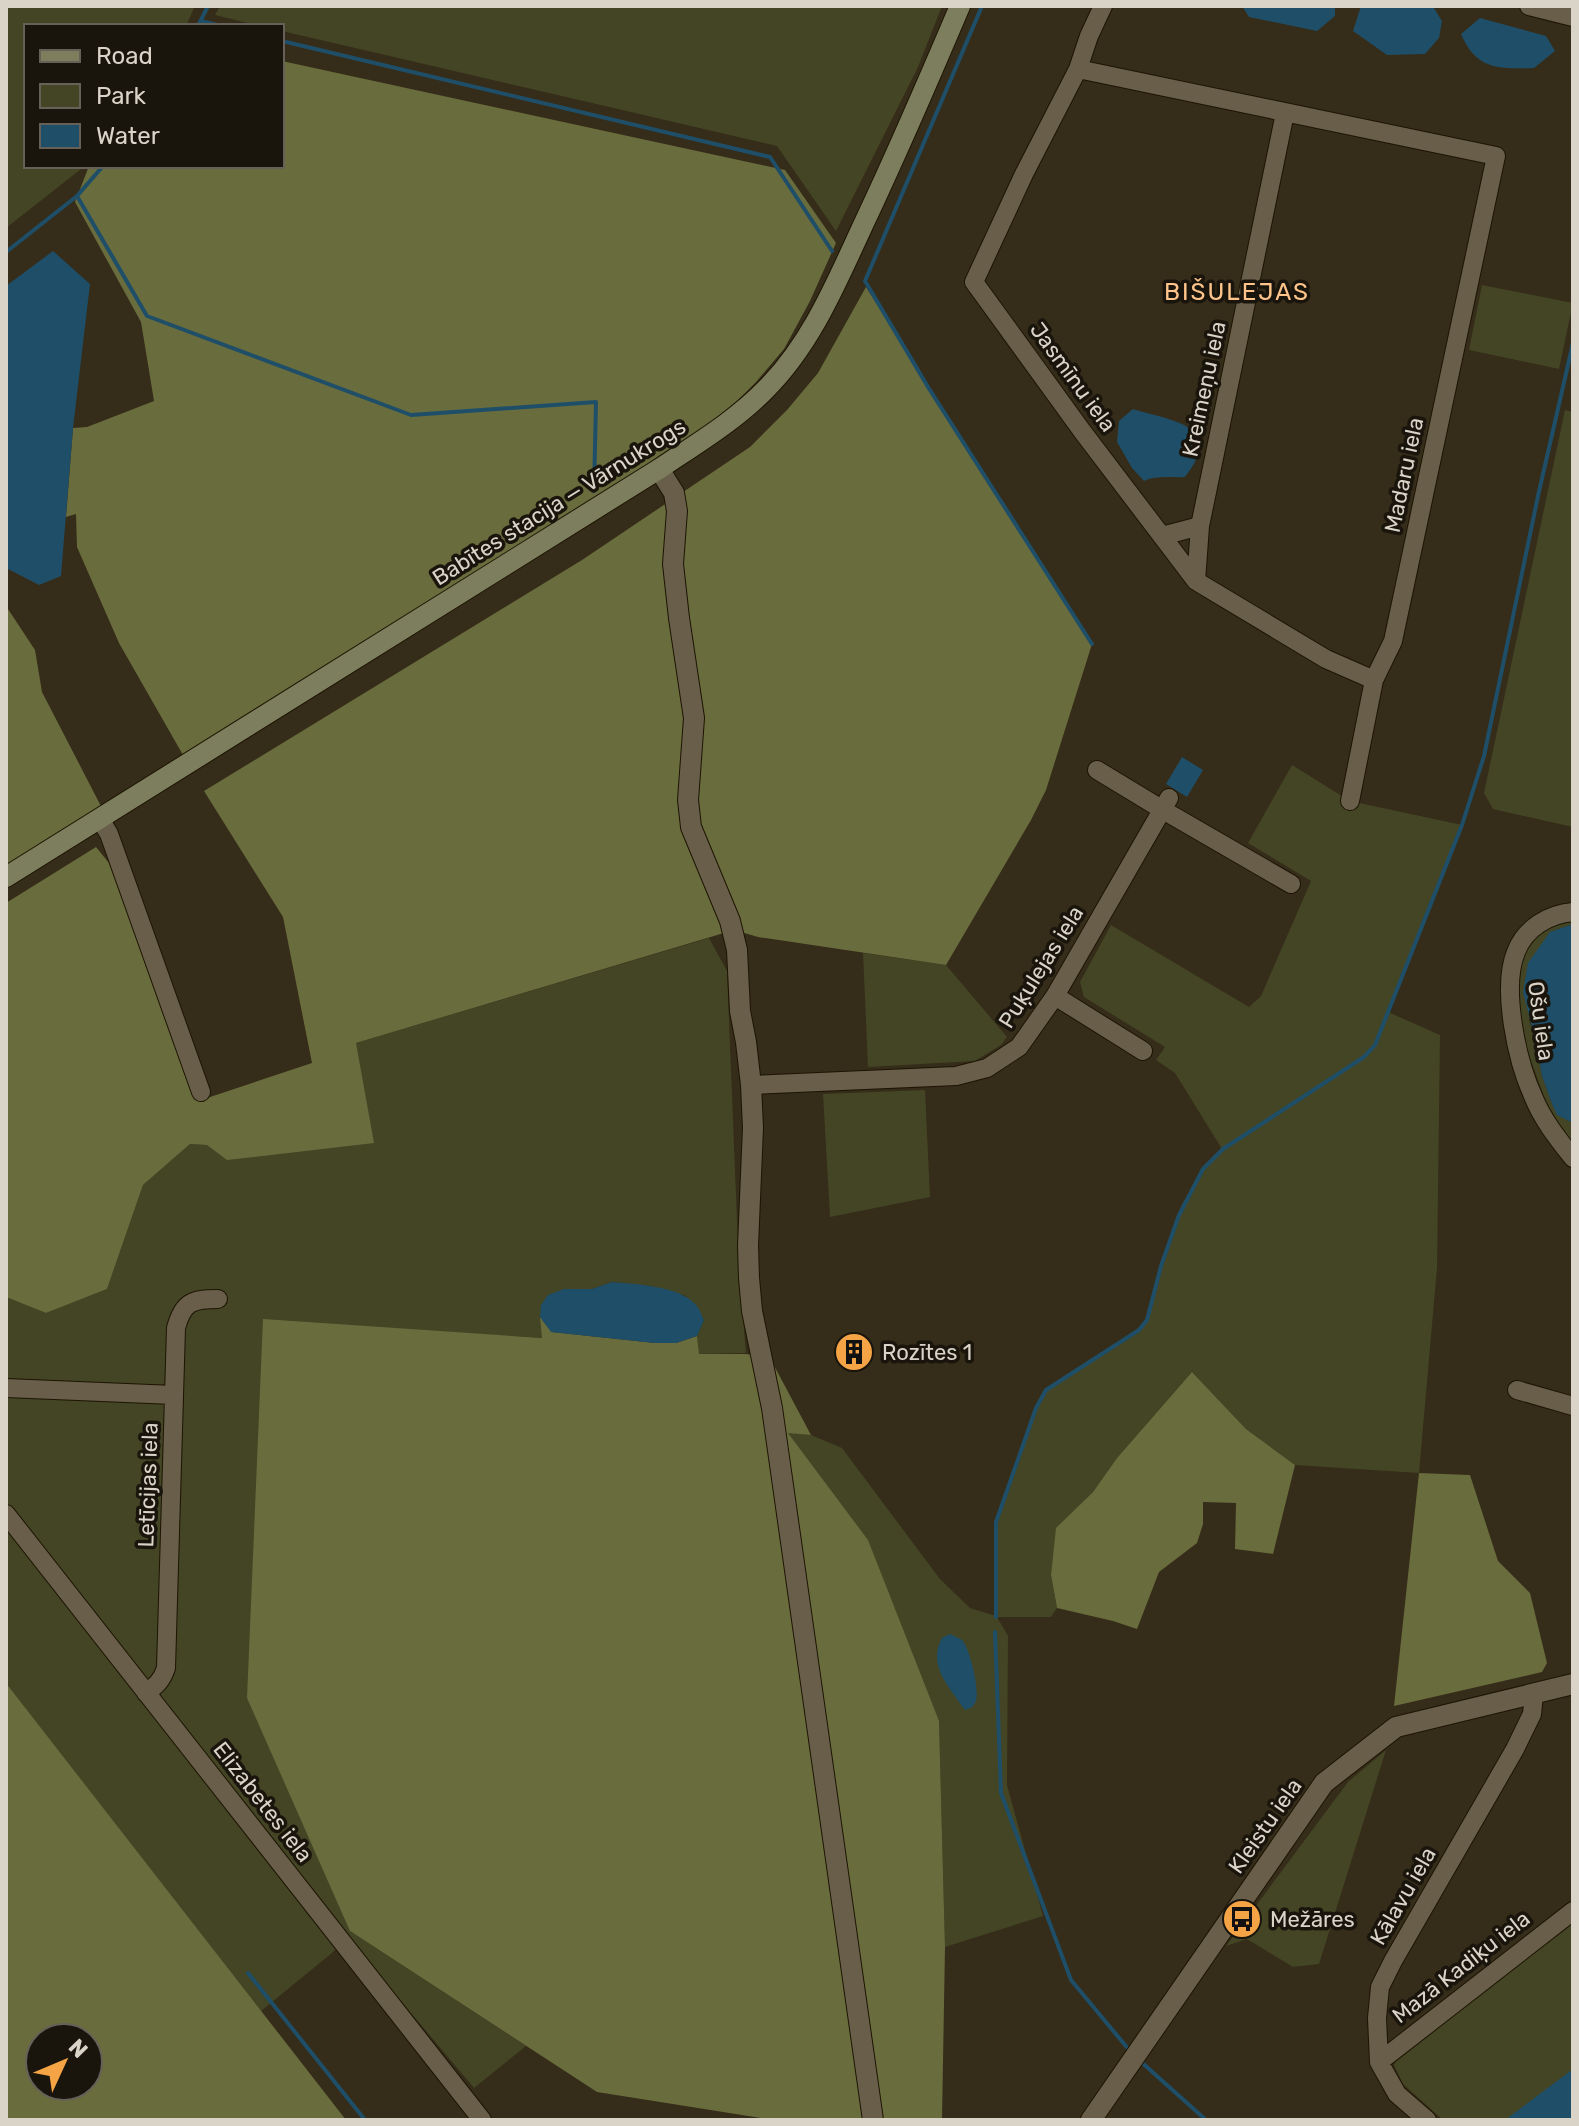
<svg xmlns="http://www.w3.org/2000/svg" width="1579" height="2126" viewBox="0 0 1579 2126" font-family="Rubik,sans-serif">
<rect width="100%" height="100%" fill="#352c19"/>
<path fill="#434525" d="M 6,6 L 195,6 L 186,26 L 26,26 L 26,166 L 85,166 L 6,228 Z
M 220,6 L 942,6 L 918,67 L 836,231 L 777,146 L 282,31 L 282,26 L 260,26 L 215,15 Z
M 1482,285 L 1573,303 L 1559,369 L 1469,350 Z
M 1565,410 L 1573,412 L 1573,827 L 1493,809 L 1484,793 Z
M 1292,765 L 1350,801 L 1462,825 L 1388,1012 L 1440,1035 L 1437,1268 L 1419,1473 L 1295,1465 L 1246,1429 L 1192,1372 L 1117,1458 L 1093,1492 L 1057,1528 L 1051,1575 L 1057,1608 L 1051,1617 L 997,1617 L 1008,1636 L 1007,1785 L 1043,1916 L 945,1947 L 939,1721 L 787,1432 L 811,1435 L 842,1448 L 940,1579 L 970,1608 L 996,1616 L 996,1522 L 1036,1408 L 1046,1390 L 1139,1330 L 1147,1320 L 1161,1266 L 1179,1215 L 1203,1169 L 1222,1149 L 1175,1073 L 1156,1060 L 1165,1047 L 1084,997 L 1080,982 L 1111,925 L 1249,1007 L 1261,996 L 1311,881 L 1248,843 Z
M 1573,919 L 1573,924 L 1550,932 L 1529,1020 L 1537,1047 L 1542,1076 L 1552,1104 L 1558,1115 L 1573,1123 L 1573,1149 L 1554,1125 L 1520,1030 L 1515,974 L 1534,932 Z
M 709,938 L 727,971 L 739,1270 L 746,1353 L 698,1354 L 697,1336 L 704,1320 L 686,1296 L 651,1286 L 612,1282 L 592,1289 L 564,1289 L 541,1305 L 543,1338 L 263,1320 L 350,1931 L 526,2046 L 474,2088 L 347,1937 L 332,1953 L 261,2011 L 6,1683 L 6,1297 L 46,1313 L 107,1289 L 143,1185 L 190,1144 L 207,1145 L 356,1043 Z
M 863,953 L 946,965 L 1007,1037 L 1001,1045 L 975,1061 L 868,1067 Z
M 925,1090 L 930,1197 L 830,1217 L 823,1094 Z
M 1386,1750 L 1319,1964 L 1293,1967 L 1247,1939 L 1226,1946 L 1348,1782 Z
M 1570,1921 L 1573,1928 L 1573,2120 L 1443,2120 L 1403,2084 L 1394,2065 L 1400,2053 Z"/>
<path fill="#696c3d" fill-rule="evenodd" d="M 282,61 L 785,170 L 836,243 L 810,301 L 784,349 L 756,382 L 723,415 L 672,450 L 183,755 L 119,643 L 77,547 L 76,514 L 66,517 L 73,428 L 87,427 L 154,401 L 141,322 L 75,202 L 89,166 L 282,166 Z
M 866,287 L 1092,644 L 1046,790 L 1031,820 L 946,965 L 758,937 L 734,930 L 356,1043 L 374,1143 L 227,1160 L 207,1145 L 190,1144 L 143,1185 L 107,1289 L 46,1313 L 6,1297 L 6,903 L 96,847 L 109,863 L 198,1101 L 312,1063 L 283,917 L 204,791 L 582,560 L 750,447 L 787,410 L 818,373 Z
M 6,606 L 35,650 L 42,692 L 104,812 L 6,871 Z
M 540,1317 L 552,1332 L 655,1343 L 676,1343 L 697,1336 L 699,1354 L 746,1354 L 770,1358 L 811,1435 L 788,1433 L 868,1540 L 939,1721 L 945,1947 L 942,2120 L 773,2120 L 597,2092 L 350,1931 L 247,1698 L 263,1319 L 542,1338 Z
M 1192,1372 L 1246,1429 L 1295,1465 L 1273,1554 L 1235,1549 L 1236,1503 L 1203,1502 L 1203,1524 L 1197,1543 L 1159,1572 L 1137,1629 L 1113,1621 L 1057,1608 L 1051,1575 L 1056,1528 L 1093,1492 L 1117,1458 Z
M 1419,1473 L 1470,1475 L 1498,1561 L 1530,1593 L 1547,1663 L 1542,1672 L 1394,1706 Z
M 6,1683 L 346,2120 L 6,2120 ZM 40,2038 L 88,2038 L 88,2086 L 40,2086 Z"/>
<path fill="#1f4f68" d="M 1242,6 L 1335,6 L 1335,16 L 1317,31 L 1249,17 Z
M 1361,6 L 1427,6 L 1434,8 L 1442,21 L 1439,38 L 1425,54 L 1387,55 L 1353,31 Z
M 1480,18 L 1546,36 L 1555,51 L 1534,68 C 1499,69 1476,70 1461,34 Z
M 53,251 L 90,284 L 73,428 L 61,576 L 39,585 L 6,568 L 6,286 Z
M 1133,409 C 1172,421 1226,425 1185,477 C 1171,478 1157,475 1144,481 L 1132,468 L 1117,442 L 1119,421 Z
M 1182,757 L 1203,770 L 1187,797 L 1166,784 Z
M 1573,924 L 1573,1123 L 1557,1115 L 1552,1104 L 1542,1076 L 1537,1047 L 1523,992 L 1528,963 L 1550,932 Z
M 612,1282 C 635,1284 678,1286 694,1303 C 699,1307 701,1314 704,1320 L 697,1336 L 676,1343 L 655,1343 L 551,1332 L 540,1317 L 541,1305 L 548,1295 L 564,1289 L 592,1289 Z
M 950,1634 C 954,1636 959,1638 962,1640 C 970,1648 981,1694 975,1703 C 972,1708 970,1708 965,1710 C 949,1687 927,1665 942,1638 Z
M 1573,2069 L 1573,2120 L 1505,2120 Z"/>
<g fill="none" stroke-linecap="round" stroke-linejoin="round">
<path stroke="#1f4f68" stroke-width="4" d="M 982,6 L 865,281 L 928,387 L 1092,644
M 201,21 L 221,26
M 198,26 L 208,6
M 282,41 L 770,157 L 832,251
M 77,196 L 147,316 L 411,415 L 596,402 L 594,491
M 6,252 L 77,196 L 103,166
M 996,1617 L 996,1522 L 1036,1408 L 1046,1390 L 1139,1330 L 1147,1320 L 1161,1266 L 1179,1215 L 1203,1169 L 1223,1149 L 1364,1057 L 1375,1045 L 1462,825 L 1484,756 L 1538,496 L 1573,343
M 995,1632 L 1001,1793 L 1071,1980 L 1130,2051
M 248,1973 L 365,2120
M 1139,2060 L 1206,2120"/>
<g stroke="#1d1403" stroke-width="20">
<path id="minor" d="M 1103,6 L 1089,36 L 1078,69 L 1024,174 L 974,282 L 1082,431 L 1196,581 L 1326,659 L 1374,680
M 1529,6 L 1573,17
M 1078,69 L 1496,156 L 1393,641 L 1374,680 L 1350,801
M 1162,536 L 1200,526
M 1196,581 L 1200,526 L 1285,113
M 1097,770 L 1163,810 L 1291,884
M 100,819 L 109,834 L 201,1092
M 1573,912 C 1549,914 1525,928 1516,952 C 1501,988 1517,1061 1533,1096 C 1542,1119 1558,1139 1573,1158
M 1055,996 L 1143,1051
M 751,1085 L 956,1076 L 987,1068 L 1019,1047 L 1055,996 L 1169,798
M 6,1388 L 174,1395
M 1517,1390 L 1573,1406
M 6,1514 L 482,2120
M 146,1693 C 157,1685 162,1680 166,1668 L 176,1328 C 183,1302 192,1299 218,1299
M 1379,2062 L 1573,1911
M 1427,2120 L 1397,2094 L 1379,2062 L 1377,2018 L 1380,1987 L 1393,1961 L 1515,1749 L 1532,1714 L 1534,1694"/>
</g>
<g stroke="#1d1403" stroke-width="22">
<path id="tertiary" d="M 659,469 L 674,493 L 677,511 L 673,564 L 679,618 L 694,718 L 688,800 L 691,827 L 730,921 L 737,950 L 740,1011 L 746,1042 L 751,1085 L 753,1128 L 748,1245 L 749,1278 L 752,1311 L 772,1408 L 873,2120
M 1091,2120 L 1324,1783 L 1396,1727 L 1573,1684"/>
</g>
<g stroke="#1d1403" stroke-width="22">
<path id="secondary" d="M 6,877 L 659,469 C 696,444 735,421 766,389 C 812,343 837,281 864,223 C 898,151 929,79 960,6"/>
</g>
<use href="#minor" stroke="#685e4a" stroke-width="18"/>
<use href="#tertiary" stroke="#685e4a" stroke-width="20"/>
<use href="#secondary" stroke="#7c7e5d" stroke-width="20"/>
</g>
<defs>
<g id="building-disc" transform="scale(2)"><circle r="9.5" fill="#f4a345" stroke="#19150d"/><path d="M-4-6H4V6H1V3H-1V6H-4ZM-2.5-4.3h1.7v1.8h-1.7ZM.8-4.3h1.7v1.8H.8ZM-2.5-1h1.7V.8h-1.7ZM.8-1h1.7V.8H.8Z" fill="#111"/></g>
<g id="bus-disc" transform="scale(2)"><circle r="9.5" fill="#f4a345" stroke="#19150d"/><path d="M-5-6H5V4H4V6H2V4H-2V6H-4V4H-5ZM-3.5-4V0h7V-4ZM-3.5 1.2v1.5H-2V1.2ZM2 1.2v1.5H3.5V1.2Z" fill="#111"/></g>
</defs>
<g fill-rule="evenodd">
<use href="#building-disc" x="854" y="1352"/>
<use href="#bus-disc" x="1242" y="1919"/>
</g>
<g text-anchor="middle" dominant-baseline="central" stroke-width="7" stroke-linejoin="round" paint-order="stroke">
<g font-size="22" fill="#d9d3c8" stroke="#19150d">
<text transform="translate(1073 377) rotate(54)">Jasmīnu iela</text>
<text transform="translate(1204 389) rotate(-78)">Kreimeņu iela</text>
<text transform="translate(1404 475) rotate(-78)">Madaru iela</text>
<text transform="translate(559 502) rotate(-32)">Babītes stacija — Vārnukrogs</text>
<text transform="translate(1041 967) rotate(-58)">Puķulejas iela</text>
<text transform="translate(1541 1021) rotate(82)">Ošu iela</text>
<text transform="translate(148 1485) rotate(-88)">Letīcijas iela</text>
<text transform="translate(263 1802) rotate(52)">Elizabetes iela</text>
<text transform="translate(1265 1826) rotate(-55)">Kleistu iela</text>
<text transform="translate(1403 1896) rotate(-60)">Kālavu iela</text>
<text transform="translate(1461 1967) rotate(-38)">Mazā Kadiķu iela</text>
</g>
<g font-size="22" fill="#d9d3c8" stroke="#19150d" text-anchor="start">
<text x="882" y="1352">Rozītes 1</text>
<text x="1270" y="1919">Mežāres</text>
</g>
<g font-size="24" letter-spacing="2" fill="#fec489" stroke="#19150d">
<text x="1237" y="292">BIŠULEJAS</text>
</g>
</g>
<rect width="1579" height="2126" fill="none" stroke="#d9d3c8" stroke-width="16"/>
<rect x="24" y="24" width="260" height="144" fill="#19150d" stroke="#666158" stroke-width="2"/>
<rect x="40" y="50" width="40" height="12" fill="#7c7e5d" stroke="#666158" stroke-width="2"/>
<text x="96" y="64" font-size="24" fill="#d9d3c8">Road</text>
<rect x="40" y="84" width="40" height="24" fill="#434525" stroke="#666158" stroke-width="2"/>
<text x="96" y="104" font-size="24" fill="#d9d3c8">Park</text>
<rect x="40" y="124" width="40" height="24" fill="#1f4f68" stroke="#666158" stroke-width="2"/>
<text x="96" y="144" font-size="24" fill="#d9d3c8">Water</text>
<g transform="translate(64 2062) rotate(46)"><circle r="38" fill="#19150d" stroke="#666158" stroke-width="2"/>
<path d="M0-6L14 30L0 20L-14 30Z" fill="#f4a345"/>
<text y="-12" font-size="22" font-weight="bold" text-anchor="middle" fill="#d9d3c8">N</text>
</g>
</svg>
